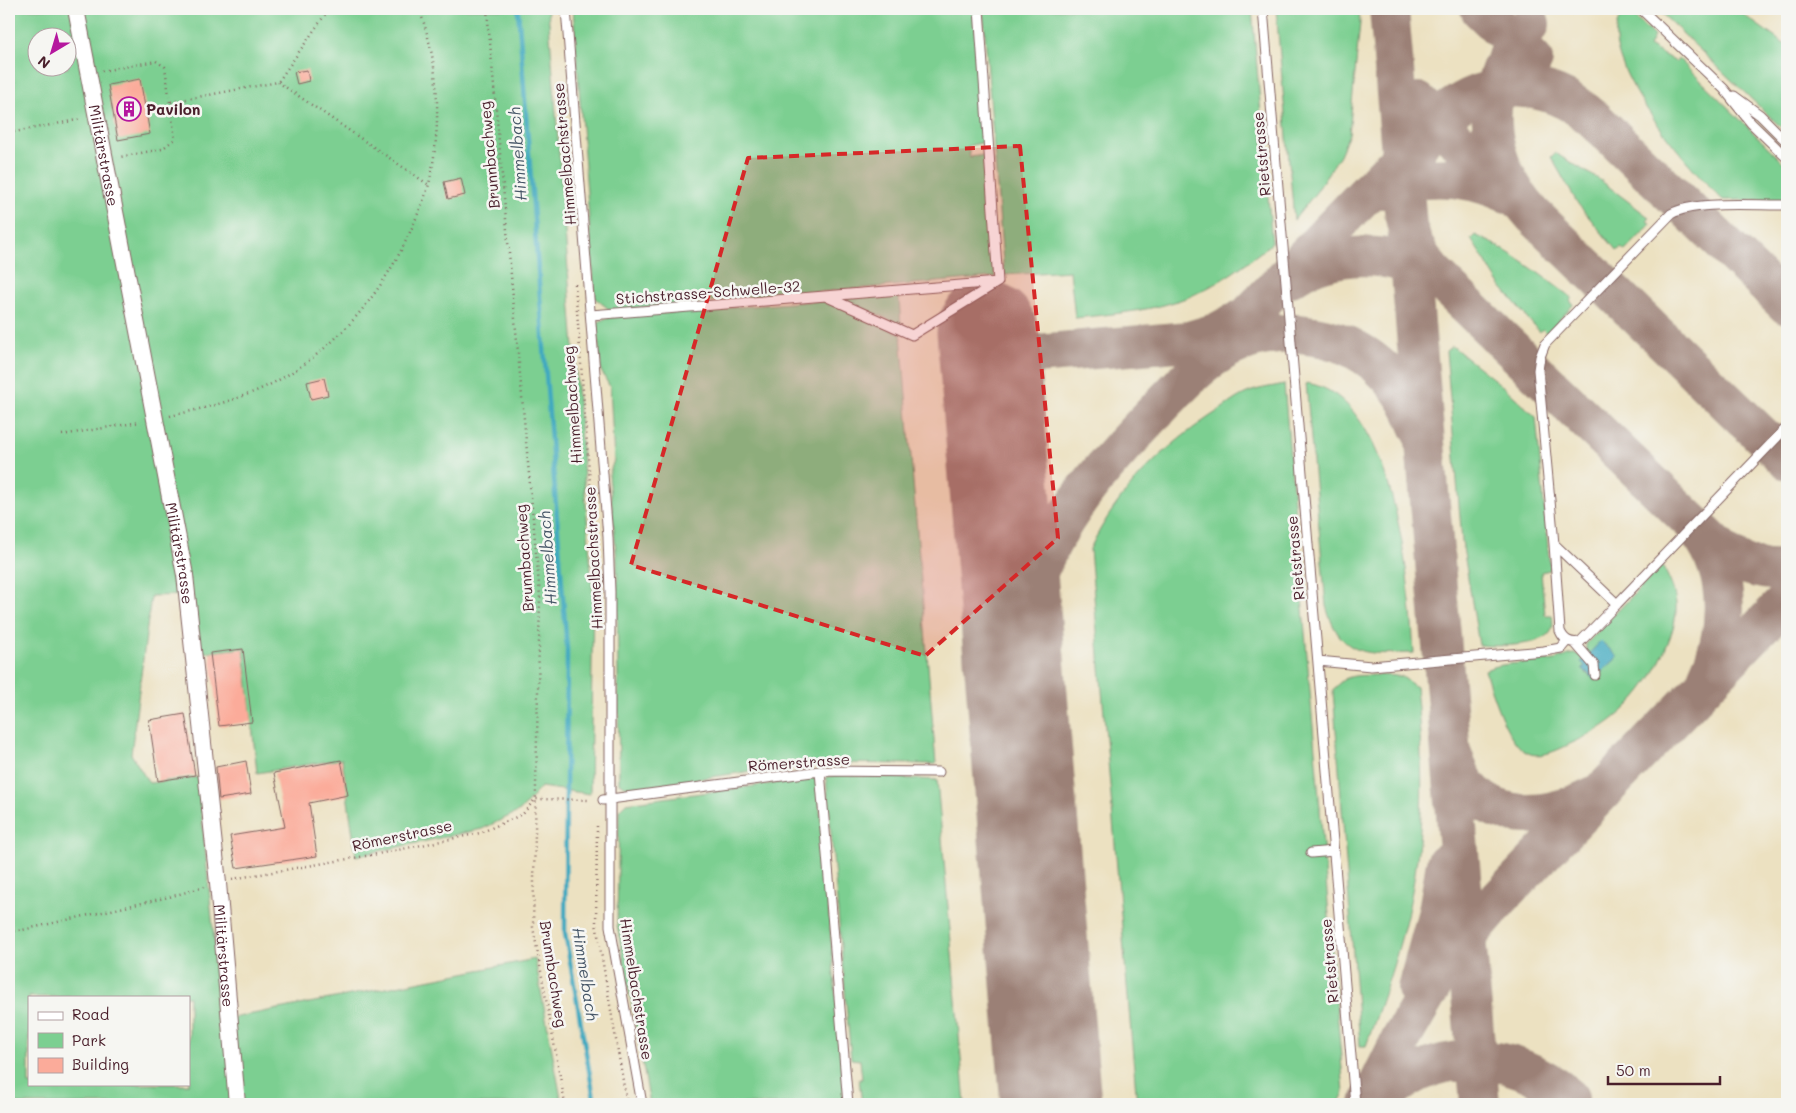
<svg xmlns="http://www.w3.org/2000/svg" width="1796" height="1113" viewBox="0 0 1796 1113" font-family="Mali,sans-serif">
<rect width="100%" height="100%" fill="#f6f6f2"/>
<filter id="ink" filterUnits="userSpaceOnUse"><feTurbulence type="fractalNoise" baseFrequency=".02" numOctaves="2"/><feDisplacementMap in="SourceGraphic" scale="10" xChannelSelector="R" yChannelSelector="G"/><feConvolveMatrix kernelMatrix="1 2 1 2 8 2 1 2 1" color-interpolation-filters="sRGB"/></filter>
<filter id="wash" filterUnits="userSpaceOnUse"><feTurbulence type="fractalNoise" baseFrequency=".0096" numOctaves="4" result="noise"/><feDisplacementMap in="SourceGraphic" scale="20" xChannelSelector="R" yChannelSelector="G"/><feGaussianBlur stdDeviation="1.12" result="paint"/><feColorMatrix in="noise" values="0 0 0 0 0 0 0 0 0 0 0 0 0 0 0 0 0 1.4 0 .05"/><feComposite in="paint" operator="in"/></filter>
<g filter="url(#wash)">
<rect width="100%" height="100%" fill="#ece1c1"/>
<path fill="#7ccf91" stroke="#63775e" fill-rule="evenodd" d="M 9,9 L 548,9 L 593,596 L 590,794 L 541,787 L 520,811 L 482,829 L 356,856 L 342,759 L 257,773 L 244,648 L 201,653 L 193,595 L 151,596 L 131,754 L 149,783 L 198,777 L 222,1020 L 535,959 L 562,1104 L 9,1104 ZM 38,38 L 68,38 L 68,68 L 38,68 ZM 29,997 L 189,997 L 189,1084 L 29,1084 Z
M 573,9 L 974,9 L 985,142 L 968,146 L 970,157 L 985,155 L 995,277 L 610,310 L 595,298 Z
M 983,9 L 1252,9 L 1272,243 C 1247,263 1221,283 1191,296 C 1155,311 1113,314 1075,318 L 1070,271 L 1004,275 Z
M 1276,9 L 1359,9 L 1360,23 L 1349,134 L 1340,155 L 1317,191 L 1294,220 Z
M 1657,9 L 1731,9 L 1741,13 L 1787,46 L 1787,133 Z
M 1623,14 L 1630,17 L 1632,15 L 1654,36 L 1649,46 L 1676,62 L 1678,58 L 1787,166 L 1787,200 L 1723,200 C 1694,173 1587,53 1623,14 Z
M 1555,153 L 1600,180 L 1650,218 L 1647,221 L 1651,224 L 1625,251 L 1621,248 L 1617,251 L 1578,204 L 1551,157 Z
M 1475,235 C 1510,250 1541,275 1572,298 L 1570,300 L 1573,305 L 1547,333 L 1543,329 L 1539,332 L 1500,285 L 1471,239 Z
M 894,294 L 899,298 L 901,325 L 840,298 Z
M 814,301 L 830,302 L 901,334 L 936,764 L 805,763 L 631,789 L 619,783 L 617,562 L 609,475 L 614,460 L 610,387 L 601,371 L 597,323 L 606,318 Z
M 1452,346 L 1505,388 L 1536,417 L 1550,570 L 1541,572 L 1545,615 L 1552,615 C 1553,622 1554,629 1549,634 C 1539,646 1494,647 1479,645 L 1462,541 L 1446,351 Z
M 1306,383 C 1395,395 1410,584 1414,653 C 1368,654 1341,659 1326,606 Z
M 1284,384 L 1344,1093 L 1338,1104 L 1137,1104 L 1090,549 C 1117,491 1165,445 1218,411 C 1227,405 1237,397 1247,393 C 1258,388 1272,387 1284,384 Z
M 1662,565 C 1669,578 1675,590 1676,604 C 1677,618 1672,633 1667,645 C 1649,692 1618,723 1572,743 C 1560,749 1541,759 1528,753 C 1507,744 1491,691 1485,670 C 1505,661 1532,664 1554,660 C 1560,659 1567,655 1573,654 C 1581,653 1587,662 1589,669 L 1586,673 L 1595,680 L 1603,672 L 1586,651 L 1586,644 Z
M 1377,675 L 1401,676 L 1416,687 C 1422,746 1425,806 1416,866 C 1408,928 1387,987 1366,1046 L 1360,1046 L 1333,691 C 1344,673 1357,676 1377,675 Z
M 838,775 L 937,780 L 965,1104 L 862,1104 L 859,1079 L 862,1079 L 860,1060 L 851,1059 L 826,777 Z
M 815,778 L 818,786 L 845,1104 L 650,1104 L 617,925 L 619,810 L 626,803 Z"/>
<path fill="#40a9c0" stroke="#456476" d="M 1601,641 L 1618,657 L 1594,679 L 1582,668 L 1585,666 L 1581,662 Z"/>
<g fill="none" stroke-linecap="round" stroke-linejoin="round">
<path stroke="#40a9c0" stroke-width="4.5" d="M 518,9 L 567,649 L 565,933 L 595,1104"/>
<path stroke="#9b8076" stroke-width="40" d="M 1389,9 L 1480,1104
M 1480,9 L 1533,60
M 1530,24 C 1477,83 1480,157 1533,215 L 1787,460
M 1418,102 L 1507,189
M 1382,189 C 1424,172 1465,174 1507,193
M 1291,277 C 1333,250 1392,249 1433,277
M 1787,305 L 1594,119 C 1481,22 1342,170 1433,273 L 1724,553 C 1743,566 1764,572 1787,570
M 1217,348 L 1413,145
M 989,358 L 1189,341 L 1216,333 L 1238,321
M 1700,534 C 1732,576 1729,633 1707,678
M 1019,713 C 1016,672 1017,634 1030,594 C 1054,519 1104,465 1157,410 C 1183,383 1207,355 1242,342 C 1272,330 1308,332 1338,342 C 1377,356 1405,387 1419,426
M 1453,756 C 1473,825 1541,824 1594,796
M 1417,989 L 1438,911 L 1446,863
M 1369,1104 L 1401,1039 L 1433,984 L 1470,933 L 1499,899 L 1787,600
M 1376,1104 C 1430,1046 1512,1047 1569,1098"/>
<path stroke="#9b8076" stroke-width="101" d="M 987,332 L 1051,1104"/>
</g>
<g id="blocks">
<path fill="#fbab9a" d="M 307,70 L 309,81 L 297,84 L 294,72 Z
M 140,79 L 150,134 L 118,140 L 108,85 Z
M 461,178 L 465,195 L 448,199 L 444,182 Z
M 324,378 L 328,395 L 311,399 L 307,382 Z
M 243,649 L 252,722 L 219,726 L 210,653 Z
M 185,714 L 195,775 L 158,781 L 149,720 Z
M 341,760 L 348,795 L 309,803 L 317,856 L 236,868 L 230,836 L 285,827 L 274,773 Z
M 246,761 L 251,794 L 219,799 L 216,767 Z"/>
</g>
</g>
<g filter="url(#ink)">
<use href="#blocks" fill-opacity="0" stroke="#836360" stroke-width="1"/>
<g fill="none" stroke-linecap="round" stroke-linejoin="round">
<g stroke="#836360" stroke-width="11">
<path id="lane" d="M 566,9 L 608,537 L 610,592 L 610,926 L 642,1104
M 979,9 L 998,282
M 1263,9 L 1355,1104
M 1641,9 L 1724,89 L 1751,123 L 1787,158
M 1734,96 L 1760,115 L 1787,142
M 1787,205 C 1758,206 1695,200 1671,214 L 1545,344 L 1540,357 L 1538,370 L 1554,544 L 1617,604 L 1787,427
M 591,315 L 998,282 L 912,335 L 827,297
M 1554,544 L 1560,631 C 1564,640 1570,644 1580,642 L 1617,604
M 1575,643 L 1594,665 L 1595,675
M 1318,661 L 1371,666 L 1544,651 L 1561,648 L 1567,641
M 820,771 L 848,1104
M 603,800 L 820,771 L 939,772
M 1311,853 L 1334,851"/>
</g>
<g stroke="#836360" stroke-width="18">
<g id="street">
<path id="s1" d="M 76,9 L 185,575 L 218,883 L 237,1104"/>
</g>
</g>
<path stroke="#836360" stroke-width="2.5" stroke-dasharray="1 4" stroke-linecap="butt" d="M 487,9 L 540,596 L 533,927 L 565,1104
M 102,71 L 156,61 L 165,67 L 175,139 L 162,149 L 120,157
M 278,82 L 429,185
M 171,102 L 278,82 L 329,9
M 9,133 L 82,119
M 575,284 L 596,563
M 170,416 C 205,408 243,399 275,382 C 341,347 389,285 417,216 C 421,206 426,195 429,184 C 442,126 440,64 419,9
M 62,435 L 140,422
M 597,826 L 596,923 L 627,1104
M 232,879 L 383,853 L 480,833 L 523,814 L 535,799 L 591,800
M 9,933 L 169,897 L 204,887"/>
<use href="#lane" stroke="#fff" stroke-width="9"/>
<use href="#street" stroke="#fff" stroke-width="16"/>
</g>
</g>
<path fill="#d62828" fill-opacity="0.2" stroke="#d62828" stroke-width="4" stroke-dasharray="10 6" stroke-linejoin="round" d="M 1020,146 L 1058,538 L 925,656 L 631,565 L 748,158 Z"/>
<defs>
<g id="building-ring" transform="scale(1.25)"><circle r="9.5" fill="#f6f6f2" stroke="#b5179e" stroke-width="1.5"/><path d="M-4-6H4V6H1V3H-1V6H-4ZM-2.5-4.3h1.7v1.8h-1.7ZM.8-4.3h1.7v1.8H.8ZM-2.5-1h1.7V.8h-1.7ZM.8-1h1.7V.8H.8Z" fill="#b5179e"/></g>
</defs>
<g fill-rule="evenodd">
<use href="#building-ring" x="129" y="109"/>
</g>
<g text-anchor="middle" dominant-baseline="central" stroke-width="5" stroke-linejoin="round" paint-order="stroke">
<g font-size="15" font-weight="bold" fill="#4a1f2b" stroke="#f6f6f2" text-anchor="start">
<text x="146" y="109">Pavilon</text>
</g>
<g font-size="15" fill="#4a1f2b" stroke="#f6f6f2">
<text transform="translate(564 154) rotate(-95)">Himmelbachstrasse</text>
<text transform="translate(1261 154) rotate(-95)">Rietstrasse</text>
<text transform="translate(489 155) rotate(-95)">Brunnbachweg</text>
<text stroke="none"><textPath href="#s1" startOffset="149">Militärstrasse</textPath></text>
<text transform="translate(708 292) rotate(-4)">Stichstrasse-Schwelle-32</text>
<text transform="translate(572 405) rotate(-94)">Himmelbachweg</text>
<text stroke="none"><textPath href="#s1" startOffset="554">Militärstrasse</textPath></text>
<text transform="translate(524 558) rotate(-94)">Brunnbachweg</text>
<text transform="translate(593 558) rotate(-93)">Himmelbachstrasse</text>
<text transform="translate(1295 558) rotate(-95)">Rietstrasse</text>
<text transform="translate(799 762) rotate(-4)">Römerstrasse</text>
<text transform="translate(402 835) rotate(-12)">Römerstrasse</text>
<text stroke="none"><textPath href="#s1" startOffset="959">Militärstrasse</textPath></text>
<text transform="translate(1329 961) rotate(-95)">Rietstrasse</text>
<text transform="translate(554 974) rotate(81)">Brunnbachweg</text>
<text transform="translate(637 989) rotate(81)">Himmelbachstrasse</text>
</g>
<g font-size="16" font-style="italic" fill="#465667" stroke="#f6f6f2">
<text transform="translate(517 154) rotate(-94)">Himmelbach</text>
<text transform="translate(547 558) rotate(-94)">Himmelbach</text>
<text transform="translate(586 974) rotate(81)">Himmelbach</text>
</g>
</g>
<rect width="1796" height="1113" fill="none" stroke="#f6f6f2" stroke-width="30"/>
<rect x="28" y="996" width="162" height="90" fill="#f6f6f2" stroke="#b1a0a2"/>
<rect x="38" y="1012" width="25" height="8" fill="#ffffff" stroke="#b1a0a2"/>
<text x="72" y="1020" font-size="15" fill="#4a1f2b">Road</text>
<rect x="38" y="1033" width="25" height="15" fill="#7ccf91" stroke="#b1a0a2"/>
<text x="72" y="1046" font-size="15" fill="#4a1f2b">Park</text>
<rect x="38" y="1058" width="25" height="15" fill="#fbab9a" stroke="#b1a0a2"/>
<text x="72" y="1070" font-size="15" fill="#4a1f2b">Building</text>
<g transform="translate(52 52) rotate(218)"><circle r="24" fill="#f6f6f2" stroke="#b1a0a2"/>
<path d="M0-4L9 19L0 12L-9 19Z" fill="#b5179e"/>
<text y="-8" font-size="14" font-weight="bold" text-anchor="middle" fill="#4a1f2b">N</text>
</g>
<path d="M1608 1076v8h112v-8" fill="none" stroke="#4a1f2b" stroke-width="2.5"/>
<text x="1616" y="1076" font-size="15" fill="#4a1f2b" stroke="#f6f6f2" stroke-width="4" paint-order="stroke">50 m</text>
</svg>
